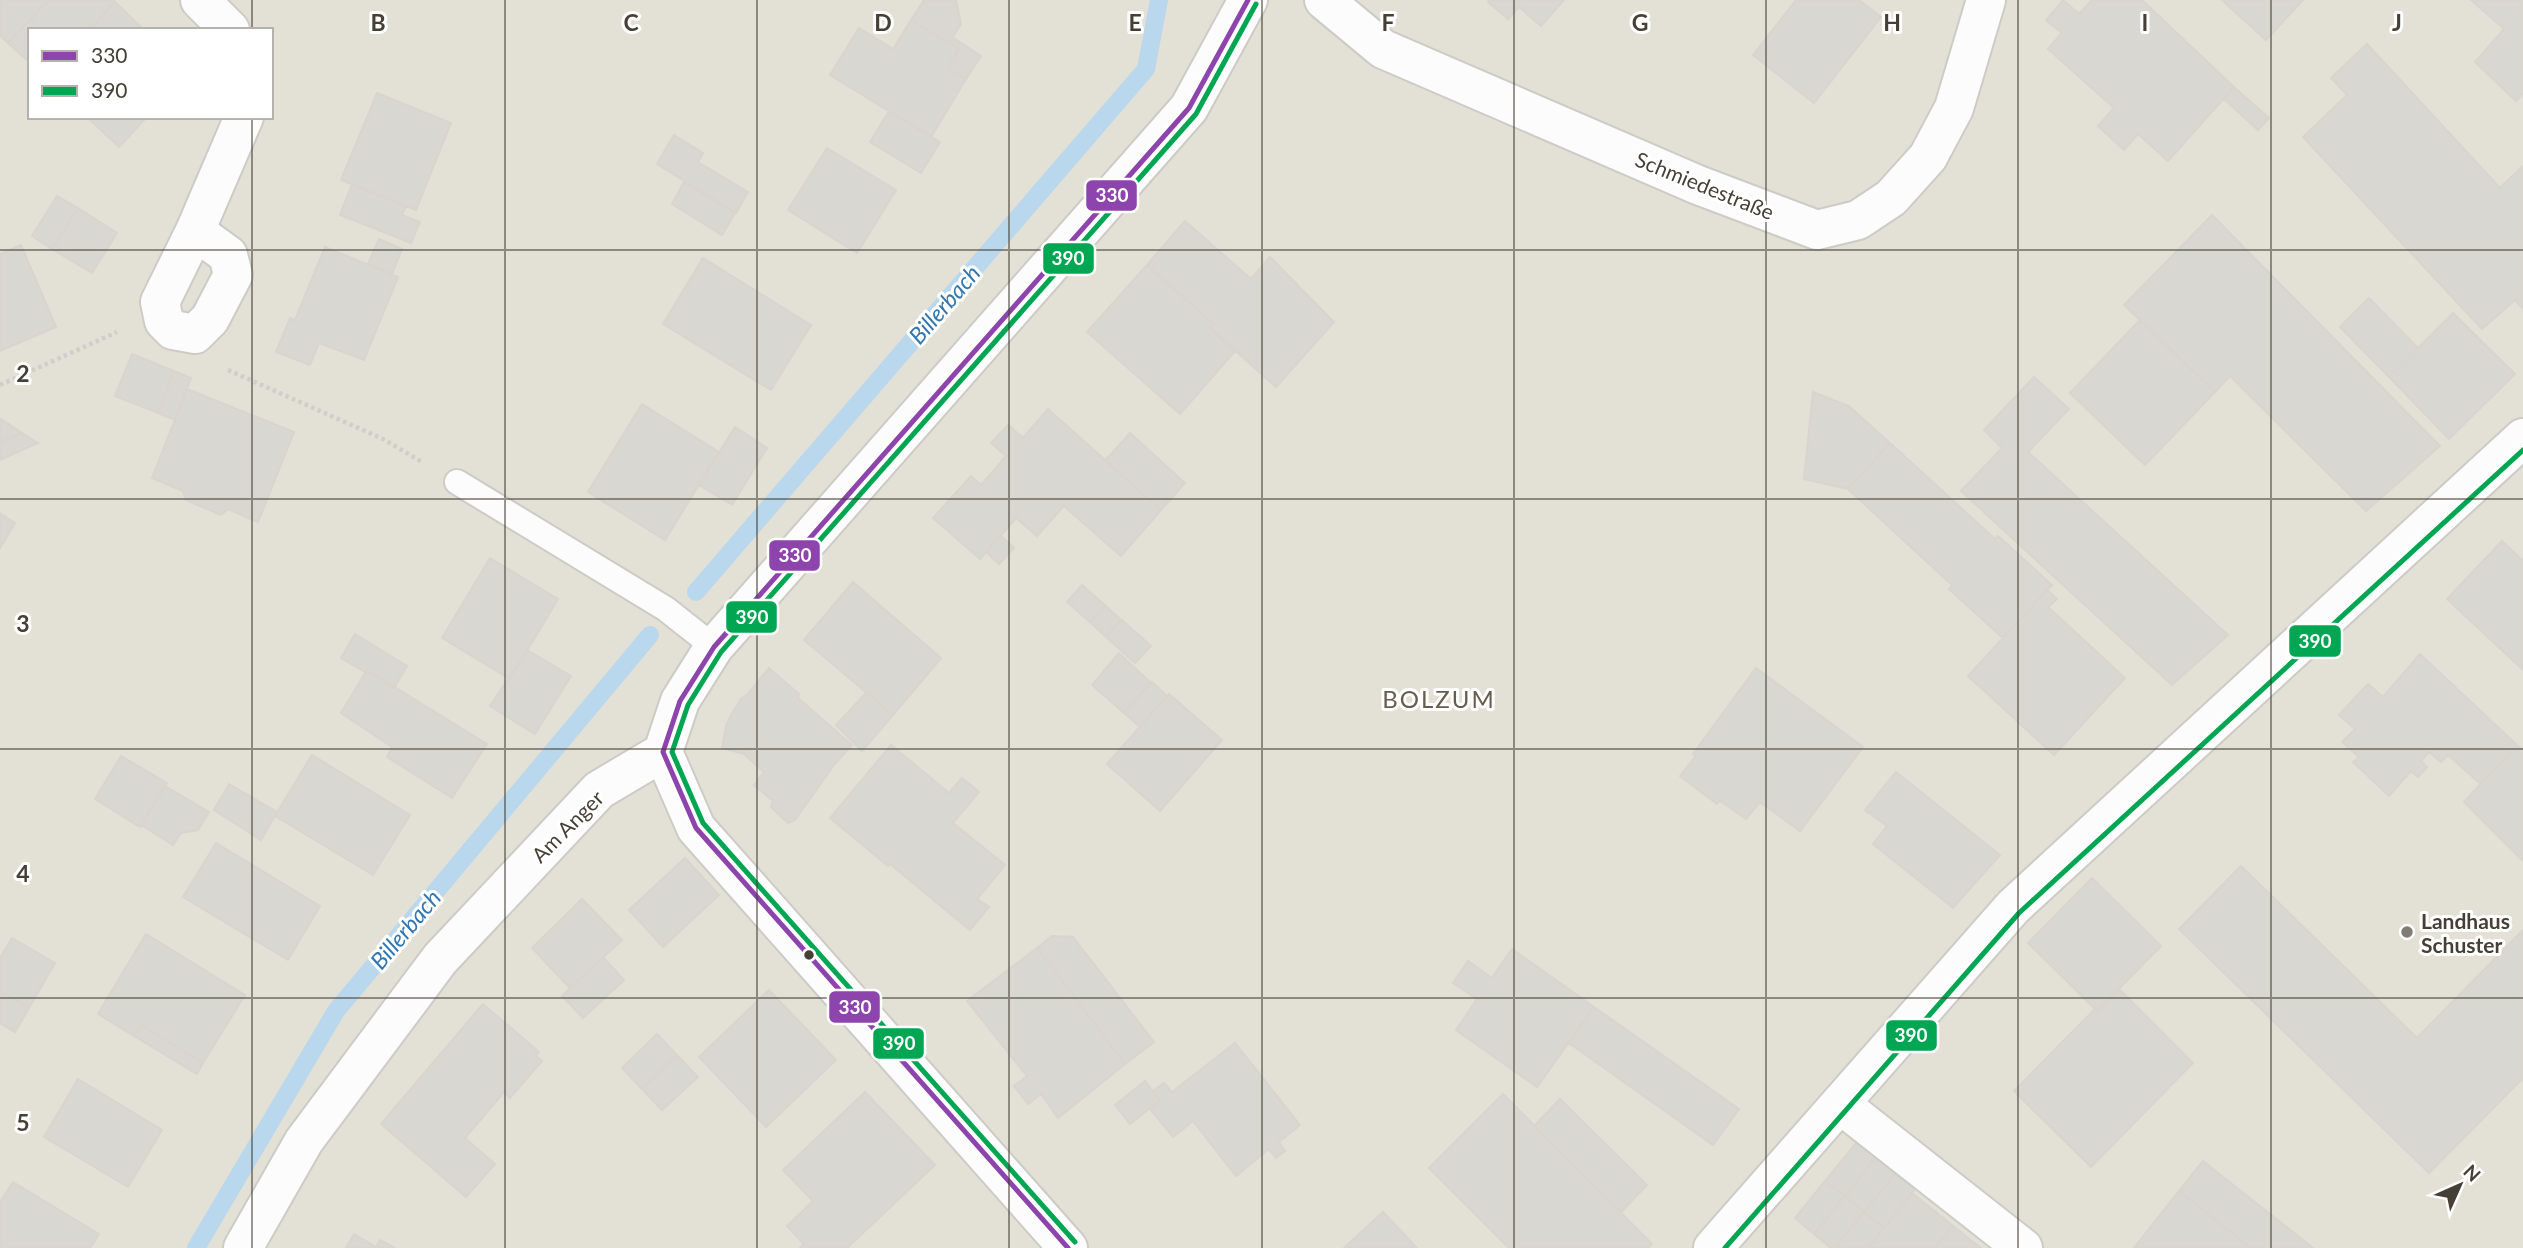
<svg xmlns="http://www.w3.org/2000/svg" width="2523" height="1248" viewBox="0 0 2523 1248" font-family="Lato,sans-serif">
<rect width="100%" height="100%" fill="#efeee8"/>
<path fill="#e3e0d6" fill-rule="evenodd" d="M 0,0 L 2523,0 L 2523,1248 L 0,1248 ZM 30,30 L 271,30 L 271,117 L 30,117 Z"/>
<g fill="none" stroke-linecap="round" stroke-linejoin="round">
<path stroke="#b9d7ed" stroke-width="18" d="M 696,592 L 1146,69 L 1159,0
M 196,1248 L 336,1011 L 650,635"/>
</g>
<path fill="#d9d7d1" stroke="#d7d5ce" stroke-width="2" d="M 0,0 L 49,0 L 8,43 L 0,35 Z
M 49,0 L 113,0 L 115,2 L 89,30 L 30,30 L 30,63 L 8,43 Z
M 924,0 L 956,0 L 961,24 L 949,43 L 911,20 Z
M 1490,0 L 1564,0 L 1541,26 L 1519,7 L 1508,19 L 1488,2 Z
M 1796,0 L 1859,0 L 1881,17 L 1814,103 L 1753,55 Z
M 2063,0 L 2079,14 L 2092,0 L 2142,0 L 2234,87 L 2168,161 L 2138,134 L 2124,150 L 2098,126 L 2114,108 L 2048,49 L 2062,33 L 2046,20 Z
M 2222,0 L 2303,0 L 2266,40 Z
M 2471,0 L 2523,0 L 2523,93 L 2516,101 L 2475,62 L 2504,29 Z
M 115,2 L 144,30 L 89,30 Z
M 911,20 L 959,49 L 948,68 L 966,79 L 931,137 L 830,75 L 859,28 L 893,49 Z
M 952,37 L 981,56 L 966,79 L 948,68 L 959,49 L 949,43 Z
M 2367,44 L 2500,188 L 2523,166 L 2523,309 L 2515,300 L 2482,329 L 2303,137 L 2347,95 L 2331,78 Z
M 2234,87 L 2269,118 L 2258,130 L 2224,99 Z
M 377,93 L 451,123 L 416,210 L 341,180 Z
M 889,111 L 940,142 L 921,173 L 870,142 Z
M 87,117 L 147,117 L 119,147 Z
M 674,135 L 703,153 L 698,162 L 748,192 L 736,213 L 657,164 Z
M 827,148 L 896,190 L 857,253 L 788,210 Z
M 684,182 L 735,213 L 722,235 L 672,204 Z
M 352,184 L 406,206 L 402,215 L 420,222 L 411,243 L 340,215 Z
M 57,196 L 78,208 L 52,249 L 32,236 Z
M 78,208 L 117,233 L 92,273 L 52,249 Z
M 2212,215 L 2440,446 L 2366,511 L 2230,376 L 2215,392 L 2124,305 Z
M 1185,221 L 1251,279 L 1270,257 L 1334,322 L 1276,387 L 1210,328 L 1213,324 L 1147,265 Z
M 379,239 L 402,249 L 392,274 L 368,264 Z
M 21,245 L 56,327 L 0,351 L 0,254 Z
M 325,247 L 398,277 L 364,360 L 319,343 L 310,365 L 276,352 L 290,318 L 295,320 Z
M 703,258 L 811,325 L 771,390 L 663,324 Z
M 1147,265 L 1213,324 L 1210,328 L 1235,351 L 1180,414 L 1087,332 Z
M 2369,298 L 2418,348 L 2389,377 L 2340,327 Z
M 2453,313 L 2515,374 L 2449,439 L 2389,377 Z
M 2140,320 L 2215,392 L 2145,465 L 2070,393 Z
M 132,354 L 174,371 L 158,413 L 115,396 Z
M 174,371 L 191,378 L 175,420 L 158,413 Z
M 2034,377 L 2069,409 L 2028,452 L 2228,635 L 2172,685 L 1961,491 L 2002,448 L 1984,430 Z
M 187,389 L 294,432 L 258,522 L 228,509 L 221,515 L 186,500 L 183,491 L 152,478 Z
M 1813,392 L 1849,406 L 1890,443 L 1848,489 L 1804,479 Z
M 642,404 L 719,452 L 665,540 L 588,492 Z
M 1048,409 L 1161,510 L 1121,556 L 1064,506 L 1037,536 L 1016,518 L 980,559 L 933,518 L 971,476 L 981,485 L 1006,456 L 991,443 L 1008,425 L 1023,438 Z
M 0,419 L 1,419 L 22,433 L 0,442 Z
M 735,427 L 767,448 L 732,505 L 699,485 Z
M 22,433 L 38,443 L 0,460 L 0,442 Z
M 1130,433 L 1185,483 L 1161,510 L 1105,461 Z
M 1890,443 L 1995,539 L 1998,536 L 2052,585 L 2003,638 L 1949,589 L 1952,585 L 1848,489 Z
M 0,513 L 15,523 L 0,548 Z
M 1001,536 L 1014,548 L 999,564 L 986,552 Z
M 2502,541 L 2523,561 L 2523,670 L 2447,599 Z
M 490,558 L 558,599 L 510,679 L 442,638 Z
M 853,582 L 941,658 L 893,715 L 804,640 Z
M 1082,585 L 1105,605 L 1090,622 L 1067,602 Z
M 2047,590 L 2057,599 L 2048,607 L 2125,678 L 2054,755 L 1968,676 Z
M 1105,605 L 1121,620 L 1106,637 L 1090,622 Z
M 1122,620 L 1151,646 L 1135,663 L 1106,637 Z
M 355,634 L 407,666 L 394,688 L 367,670 L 365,672 L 341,658 Z
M 527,650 L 571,676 L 535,734 L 490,706 Z
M 1119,653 L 1151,683 L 1124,713 L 1092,685 Z
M 2420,654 L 2517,745 L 2481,784 L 2448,755 L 2441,762 L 2429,752 L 2421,761 L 2427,767 L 2418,777 L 2411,771 L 2389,796 L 2353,762 L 2359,757 L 2342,742 L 2355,729 L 2339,715 L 2368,684 L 2383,697 Z
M 769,668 L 799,694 L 798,698 L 852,745 L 834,765 L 795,820 L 788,823 L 771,807 L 773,801 L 754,785 L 764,772 L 744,754 L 722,748 L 726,726 L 731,715 L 741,699 L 748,694 Z
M 1756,668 L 1863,747 L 1800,831 L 1760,802 L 1746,819 L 1720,801 L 1717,804 L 1680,776 L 1696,756 L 1693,754 Z
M 367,670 L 487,744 L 452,798 L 387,757 L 392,747 L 341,713 Z
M 1152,682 L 1167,696 L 1140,727 L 1124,713 Z
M 867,692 L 893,715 L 862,751 L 836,725 Z
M 1169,694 L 1222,740 L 1160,811 L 1107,764 Z
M 891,745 L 949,793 L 962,778 L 979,792 L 953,823 L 1005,865 L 977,899 L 989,907 L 970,930 L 890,864 L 888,866 L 830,818 Z
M 2517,745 L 2523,750 L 2523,861 L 2464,802 Z
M 312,755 L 410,815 L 373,875 L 275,816 Z
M 121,756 L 167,783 L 140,827 L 95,799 Z
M 1896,772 L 2000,855 L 1953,908 L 1873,844 L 1887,826 L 1865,810 Z
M 229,784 L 277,812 L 261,840 L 214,810 Z
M 165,786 L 209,812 L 198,830 L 181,833 L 173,845 L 141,825 Z
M 216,843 L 320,906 L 288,960 L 183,897 Z
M 685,858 L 719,895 L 663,947 L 629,910 Z
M 2241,866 L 2417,1038 L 2523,930 L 2523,1078 L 2429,1173 L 2179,929 Z
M 2092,878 L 2161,946 L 2097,1011 L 2028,943 Z
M 582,899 L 622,940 L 570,988 L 532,948 Z
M 146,934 L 245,995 L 203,1063 L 141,1025 L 134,1036 L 98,1014 Z
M 1052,936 L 1073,937 L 1154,1042 L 1125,1064 L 1037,948 Z
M 12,938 L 55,963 L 29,1008 L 0,990 L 0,958 Z
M 1037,948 L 1125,1064 L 1058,1118 L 1041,1094 L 1028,1104 L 1014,1086 L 1027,1076 L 967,1001 Z
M 1512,949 L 1594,1007 L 1537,1087 L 1456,1030 L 1477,999 L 1453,983 L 1468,961 L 1492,978 Z
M 603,957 L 624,980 L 583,1018 L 562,996 Z
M 2119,989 L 2193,1063 L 2091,1167 L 2014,1091 L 2095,1009 L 2097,1011 Z
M 0,990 L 29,1008 L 15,1032 L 0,1023 Z
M 769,990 L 836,1060 L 766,1127 L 699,1057 Z
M 483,1004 L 539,1052 L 536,1056 L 542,1061 L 510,1098 L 504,1092 L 465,1138 L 495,1164 L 466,1197 L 381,1124 Z
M 1594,1007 L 1739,1109 L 1713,1145 L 1569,1043 Z
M 141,1025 L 203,1063 L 197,1074 L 134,1036 Z
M 657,1034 L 677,1055 L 642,1089 L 622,1068 Z
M 1235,1043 L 1300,1125 L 1279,1142 L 1285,1151 L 1276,1158 L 1269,1149 L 1236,1176 L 1193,1121 L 1173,1137 L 1150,1109 L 1160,1101 L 1153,1091 L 1164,1083 L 1172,1092 Z
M 677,1055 L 698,1077 L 662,1110 L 642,1089 Z
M 78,1079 L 162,1130 L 128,1187 L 44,1137 Z
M 1145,1081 L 1160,1100 L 1130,1124 L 1115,1105 Z
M 865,1092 L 935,1165 L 847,1248 L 800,1248 L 804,1244 L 787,1226 L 813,1201 L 783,1170 Z
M 1503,1094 L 1652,1244 L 1648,1248 L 1509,1248 L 1429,1168 Z
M 1560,1099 L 1647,1185 L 1621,1212 L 1534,1126 Z
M 1857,1142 L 1876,1157 L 1845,1196 L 1825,1181 Z
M 1876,1157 L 1895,1174 L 1864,1212 L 1845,1196 Z
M 2203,1161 L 2313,1248 L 2251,1248 L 2179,1191 Z
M 1895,1174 L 1915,1189 L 1884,1228 L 1864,1212 Z
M 1825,1181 L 1845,1196 L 1814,1234 L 1795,1218 Z
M 13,1182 L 99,1234 L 90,1248 L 0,1248 L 0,1202 Z
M 2179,1191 L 2251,1248 L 2134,1248 Z
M 1912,1193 L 1953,1226 L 1935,1248 L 1868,1248 Z
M 1845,1196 L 1864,1212 L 1835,1248 L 1831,1248 L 1814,1234 Z
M 1383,1212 L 1417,1248 L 1344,1248 Z
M 1864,1212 L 1884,1228 L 1868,1248 L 1835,1248 Z
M 1953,1226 L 1981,1248 L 1935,1248 Z
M 354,1234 L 376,1247 L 380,1240 L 395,1248 L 346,1248 Z"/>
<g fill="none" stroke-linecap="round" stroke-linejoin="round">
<g stroke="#cdcbc6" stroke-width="28">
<path id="service" d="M 457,482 L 666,609 L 714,647"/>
</g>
<g stroke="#cdcbc6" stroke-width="42">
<path id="minor" d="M 200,0 L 230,30
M 1324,0 L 1383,49 L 1698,185 L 1817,230 L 1858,220 L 1891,198 L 1928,157 L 1954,108 L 1986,0
M 195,231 L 228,255 L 233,275 L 210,319 L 195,334 L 173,330 L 164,321 L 160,302 L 195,231 L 244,117
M 663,752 L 696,828 L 1068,1248
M 1840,1104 L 2023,1248
M 243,1248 L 304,1141 L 440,959 L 599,790 L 663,752 L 680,701 L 714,647 L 1189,108 L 1248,0"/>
</g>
<g stroke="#cdcbc6" stroke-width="42">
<path id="tertiary" d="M 1713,1248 L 2013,907 L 2523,438"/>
</g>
<path stroke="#d0ceca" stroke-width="4.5" stroke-dasharray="3.5 3.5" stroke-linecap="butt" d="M 228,370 L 383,439 L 422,462
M 0,385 L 117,332"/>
<use href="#service" stroke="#fdfcfc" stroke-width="24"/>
<use href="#minor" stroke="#fdfcfc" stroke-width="38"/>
<use href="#tertiary" stroke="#fdfcfc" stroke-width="38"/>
<g stroke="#fff" stroke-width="10">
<path id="bus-1" d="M 663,752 L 680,701 L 714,647 L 1189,108 L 1248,0
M 663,752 L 696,828 L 1068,1248"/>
</g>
<g stroke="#fff" stroke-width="10">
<path id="bus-2" d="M 1075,1242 L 703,823 L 672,752 L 688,705 L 721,652 L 1196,114 L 1256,4
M 1725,1248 L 2019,913 L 2523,450"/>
</g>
<use href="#bus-1" stroke="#8e44ad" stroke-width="5"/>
<use href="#bus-2" stroke="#00a651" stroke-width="5"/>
</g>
<path fill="none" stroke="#453f35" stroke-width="2" stroke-opacity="0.55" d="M 252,0 L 252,30M 505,0 L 505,1248M 757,0 L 757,1248M 1009,0 L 1009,1248M 1262,0 L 1262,1248M 1514,0 L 1514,1248M 1766,0 L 1766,1248M 2018,0 L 2018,1248M 2271,0 L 2271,1248M 252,117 L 252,1248M 0,250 L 2523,250M 0,499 L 2523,499M 0,749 L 2523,749M 0,998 L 2523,998"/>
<circle fill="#807c74" stroke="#fff" stroke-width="2.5" cx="2407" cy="932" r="7"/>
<circle fill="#453f35" stroke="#fff" stroke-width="2.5" cx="809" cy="955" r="6"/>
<g text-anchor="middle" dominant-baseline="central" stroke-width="6" stroke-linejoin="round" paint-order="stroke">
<g font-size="21" fill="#453f35" stroke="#fff">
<text transform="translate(1705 185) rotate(22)">Schmiedestraße</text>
<text transform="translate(567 826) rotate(-45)">Am Anger</text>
</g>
<g font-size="21" font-weight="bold" fill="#453f35" stroke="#fff" text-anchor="start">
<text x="2421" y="920">Landhaus<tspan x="2421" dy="24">Schuster</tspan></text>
</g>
<g font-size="23" font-style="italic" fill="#3076af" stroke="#fff">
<text transform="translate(944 304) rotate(-49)">Billerbach</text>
<text transform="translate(405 929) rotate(-50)">Billerbach</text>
</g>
<g font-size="24" letter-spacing="2" fill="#685d4c" stroke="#fff">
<text x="1439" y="698">BOLZUM</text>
</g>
</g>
<g font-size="23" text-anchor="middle" font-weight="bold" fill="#453f35" stroke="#fff" stroke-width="6" stroke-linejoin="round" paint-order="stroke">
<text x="378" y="31">B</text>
<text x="631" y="31">C</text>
<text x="883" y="31">D</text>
<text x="1135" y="31">E</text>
<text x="1388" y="31">F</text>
<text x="1640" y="31">G</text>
<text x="1892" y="31">H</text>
<text x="2145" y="31">I</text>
<text x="2397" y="31">J</text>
<text x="23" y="382">2</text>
<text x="23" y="632">3</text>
<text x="23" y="882">4</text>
<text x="23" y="1131">5</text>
</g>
<g stroke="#fff" stroke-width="2.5">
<rect x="1085" y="179" width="53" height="33" rx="7" fill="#8e44ad"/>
<rect x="1042" y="242" width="53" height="33" rx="7" fill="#00a651"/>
<rect x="768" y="539" width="53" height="33" rx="7" fill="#8e44ad"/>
<rect x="725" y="600" width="53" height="34" rx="7" fill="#00a651"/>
<rect x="2288" y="624" width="54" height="34" rx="7" fill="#00a651"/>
<rect x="828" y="990" width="53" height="34" rx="7" fill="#8e44ad"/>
<rect x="1885" y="1019" width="53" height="33" rx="7" fill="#00a651"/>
<rect x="872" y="1027" width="53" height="33" rx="7" fill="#00a651"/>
</g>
<g font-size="19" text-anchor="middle" font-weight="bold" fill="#fff">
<text x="1112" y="202">330</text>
<text x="1068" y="265">390</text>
<text x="795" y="562">330</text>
<text x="752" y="624">390</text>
<text x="2315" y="648">390</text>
<text x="855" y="1014">330</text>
<text x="1911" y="1042">390</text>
<text x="899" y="1050">390</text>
</g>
<rect x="28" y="28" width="245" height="91" fill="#ffffff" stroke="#b5b2ae" stroke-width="2"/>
<rect x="42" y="51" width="35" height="10" fill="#8e44ad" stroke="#b5b2ae" stroke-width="2"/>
<text x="91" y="63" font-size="21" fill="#453f35">330</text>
<rect x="42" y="86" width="35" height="10" fill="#00a651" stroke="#b5b2ae" stroke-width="2"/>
<text x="91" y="98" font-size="21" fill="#453f35">390</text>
<g transform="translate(2460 1185) rotate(45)" stroke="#ffffff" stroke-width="5" paint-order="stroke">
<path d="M0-5L12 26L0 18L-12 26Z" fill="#453f35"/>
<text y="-10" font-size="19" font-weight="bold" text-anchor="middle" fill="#453f35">N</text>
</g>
</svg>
